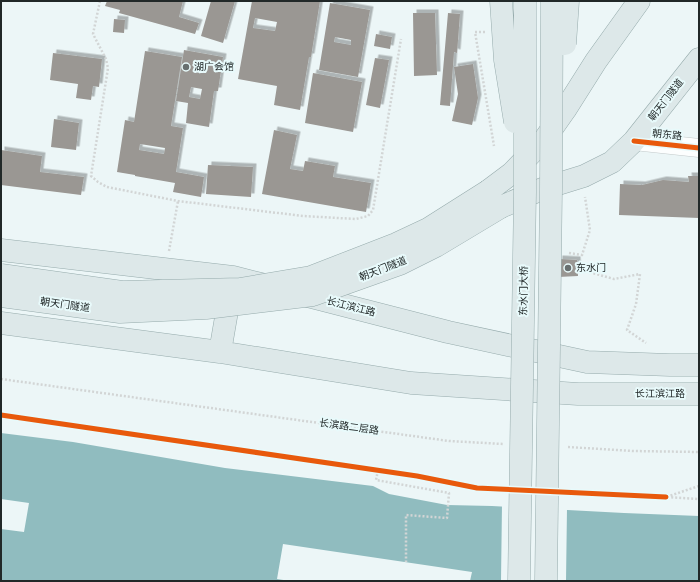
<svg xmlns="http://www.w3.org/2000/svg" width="700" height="582" viewBox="0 0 700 582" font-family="Rubik,'Noto Sans SC',sans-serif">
<defs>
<filter id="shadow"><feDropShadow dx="3.5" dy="-3.5" stdDeviation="0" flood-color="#0004"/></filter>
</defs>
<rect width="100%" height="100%" fill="#ecf6f7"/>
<path fill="#90bcbf" d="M 1,433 L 73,442 L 225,468 L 373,486 L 389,494 L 447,505 L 492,506 L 624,513 L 699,516 L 699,581 L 1,581 Z"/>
<path fill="#ecf6f7" d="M 1,499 L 29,503 L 24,532 L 1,529 Z
M 502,504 L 567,508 L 566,581 L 501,581 Z
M 283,544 L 472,572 L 470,581 L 290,581 L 277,579 Z"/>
<path fill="#9a9793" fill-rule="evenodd" filter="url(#shadow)" d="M 107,1 L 183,1 L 179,17 L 199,23 L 195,34 L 119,13 L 120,10 L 105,6 Z
M 211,1 L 235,1 L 223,43 L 201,36 Z
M 252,1 L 320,1 L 311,57 L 309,57 L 300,110 L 274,105 L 277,86 L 238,79 ZM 255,18 L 277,22 L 275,31 L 253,28 Z
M 330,3 L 370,10 L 358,77 L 319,70 ZM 335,37 L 351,40 L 351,45 L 334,42 Z
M 413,13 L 435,13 L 437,75 L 414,76 Z
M 448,13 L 460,14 L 457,53 L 454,52 L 450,106 L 440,105 Z
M 114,19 L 125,20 L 124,33 L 113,32 Z
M 376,34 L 392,37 L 390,49 L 374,46 Z
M 184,50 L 223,57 L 218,91 L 214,91 L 209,127 L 186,123 L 188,103 L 176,101 ZM 191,87 L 202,89 L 200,99 L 189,97 Z
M 145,51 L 182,57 L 171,126 L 183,128 L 176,172 L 204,177 L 201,197 L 173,192 L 175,183 L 135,176 L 135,175 L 117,172 L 125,120 L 134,122 ZM 140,144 L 165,148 L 164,154 L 139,150 Z
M 53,53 L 102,59 L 99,87 L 93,86 L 91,100 L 76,98 L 78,84 L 50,80 Z
M 375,58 L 389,60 L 380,108 L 366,105 Z
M 473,64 L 478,98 L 472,125 L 452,121 L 458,94 L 454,67 Z
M 313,73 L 362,82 L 353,132 L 305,123 Z
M 54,119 L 79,123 L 76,150 L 51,147 Z
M 274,130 L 297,135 L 290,169 L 303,171 L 305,161 L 335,166 L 333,177 L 371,183 L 366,212 L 262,194 Z
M 1,150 L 42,156 L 40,172 L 84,177 L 81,195 L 1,185 Z
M 208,165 L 253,167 L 251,197 L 206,194 Z
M 688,176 L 699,176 L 699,218 L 619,215 L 620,184 L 642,185 L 663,180 L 689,182 Z
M 559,259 L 577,260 L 578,276 L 558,277 Z"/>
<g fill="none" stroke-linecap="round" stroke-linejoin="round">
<g stroke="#c2c9ca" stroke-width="19">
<path id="minor" d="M 634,141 L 699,148"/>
</g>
<g stroke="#96abac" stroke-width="23">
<path id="major" d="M 488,191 L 512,173 L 544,140 L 565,110 L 596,61 L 639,1
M 501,207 L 542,189 L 584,176 L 612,162 L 634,141 L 699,59
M 1,250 L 233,277 L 265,285
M 300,294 L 448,332 L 587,362 L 670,365 L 699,365
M 1,323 L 220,352 L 411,383 L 578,394 L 699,394
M 220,352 L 231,288"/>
</g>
<path stroke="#d2d5d5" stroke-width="2.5" stroke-dasharray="2 2" stroke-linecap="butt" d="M 100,1 L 93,34 L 106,59 L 108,68 L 91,176 L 98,182 L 107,187 L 178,201 L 303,216 L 356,219 L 368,216 L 373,210 L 401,39
M 485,32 L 475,32 L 494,146
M 169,251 L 178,201
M 569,253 L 582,255 L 590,230 L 585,197
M 578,269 L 614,279 L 640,274 L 636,304 L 627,330 L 646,343
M 1,379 L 449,441 L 503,444
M 568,447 L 632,451 L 699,452
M 378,470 L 376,480 L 449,493 L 447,518 L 406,515 L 406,562
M 699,486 L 666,497 L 699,499"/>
<use href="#minor" stroke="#fcfefe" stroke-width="18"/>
<use href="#major" stroke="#dde8e9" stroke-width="22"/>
<g stroke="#cdd0d0" stroke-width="4.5">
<path id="rail" d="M 524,581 L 529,216
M 540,581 L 544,217"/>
</g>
<use href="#rail" stroke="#e8fafb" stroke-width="3" stroke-dasharray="9" stroke-linecap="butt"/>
<g stroke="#96abac" stroke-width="23" stroke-linecap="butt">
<path id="major-bridge" d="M 501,1 L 505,60 L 515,122
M 565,44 L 568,1
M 1,275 L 122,292 L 240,289 L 311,277 L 396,244 L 428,229 L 488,191
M 1,296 L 120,312 L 206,308 L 313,295 L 400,264 L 436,246 L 501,207
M 519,581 L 525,192 L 525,1
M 546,581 L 551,190 L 552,1"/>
</g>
<use href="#major-bridge" stroke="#dde8e9" stroke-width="22"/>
<g stroke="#e8fafb" stroke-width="8">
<path id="cycleway" d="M 634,141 L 699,148
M 1,415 L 417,476 L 477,488 L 666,497"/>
</g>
<use href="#cycleway" stroke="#e8590c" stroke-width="5"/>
</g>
<g fill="#687070" stroke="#e8fafb" stroke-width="1.5">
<circle cx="186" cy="67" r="4"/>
<circle cx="568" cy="268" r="4"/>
</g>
<g text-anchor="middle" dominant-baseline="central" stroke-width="4" stroke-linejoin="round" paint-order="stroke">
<g font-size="10" fill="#212828" stroke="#e8fafb" text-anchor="start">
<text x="194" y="67">湖广会馆</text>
<text x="576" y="268">东水门</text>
</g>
<g font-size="10" fill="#212828" stroke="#e8fafb">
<text transform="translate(666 100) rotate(-52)">朝天门隧道</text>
<text transform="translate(667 135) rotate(6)">朝东路</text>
<text transform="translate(383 269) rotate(-21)">朝天门隧道</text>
<text transform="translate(524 291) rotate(-89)">东水门大桥</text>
<text transform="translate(65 305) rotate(8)">朝天门隧道</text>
<text transform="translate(351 307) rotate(14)">长江滨江路</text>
<text x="660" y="394">长江滨江路</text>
<text transform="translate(349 427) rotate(8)">长滨路二层路</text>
</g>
</g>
<rect width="700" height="582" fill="none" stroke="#212828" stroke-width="4"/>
</svg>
